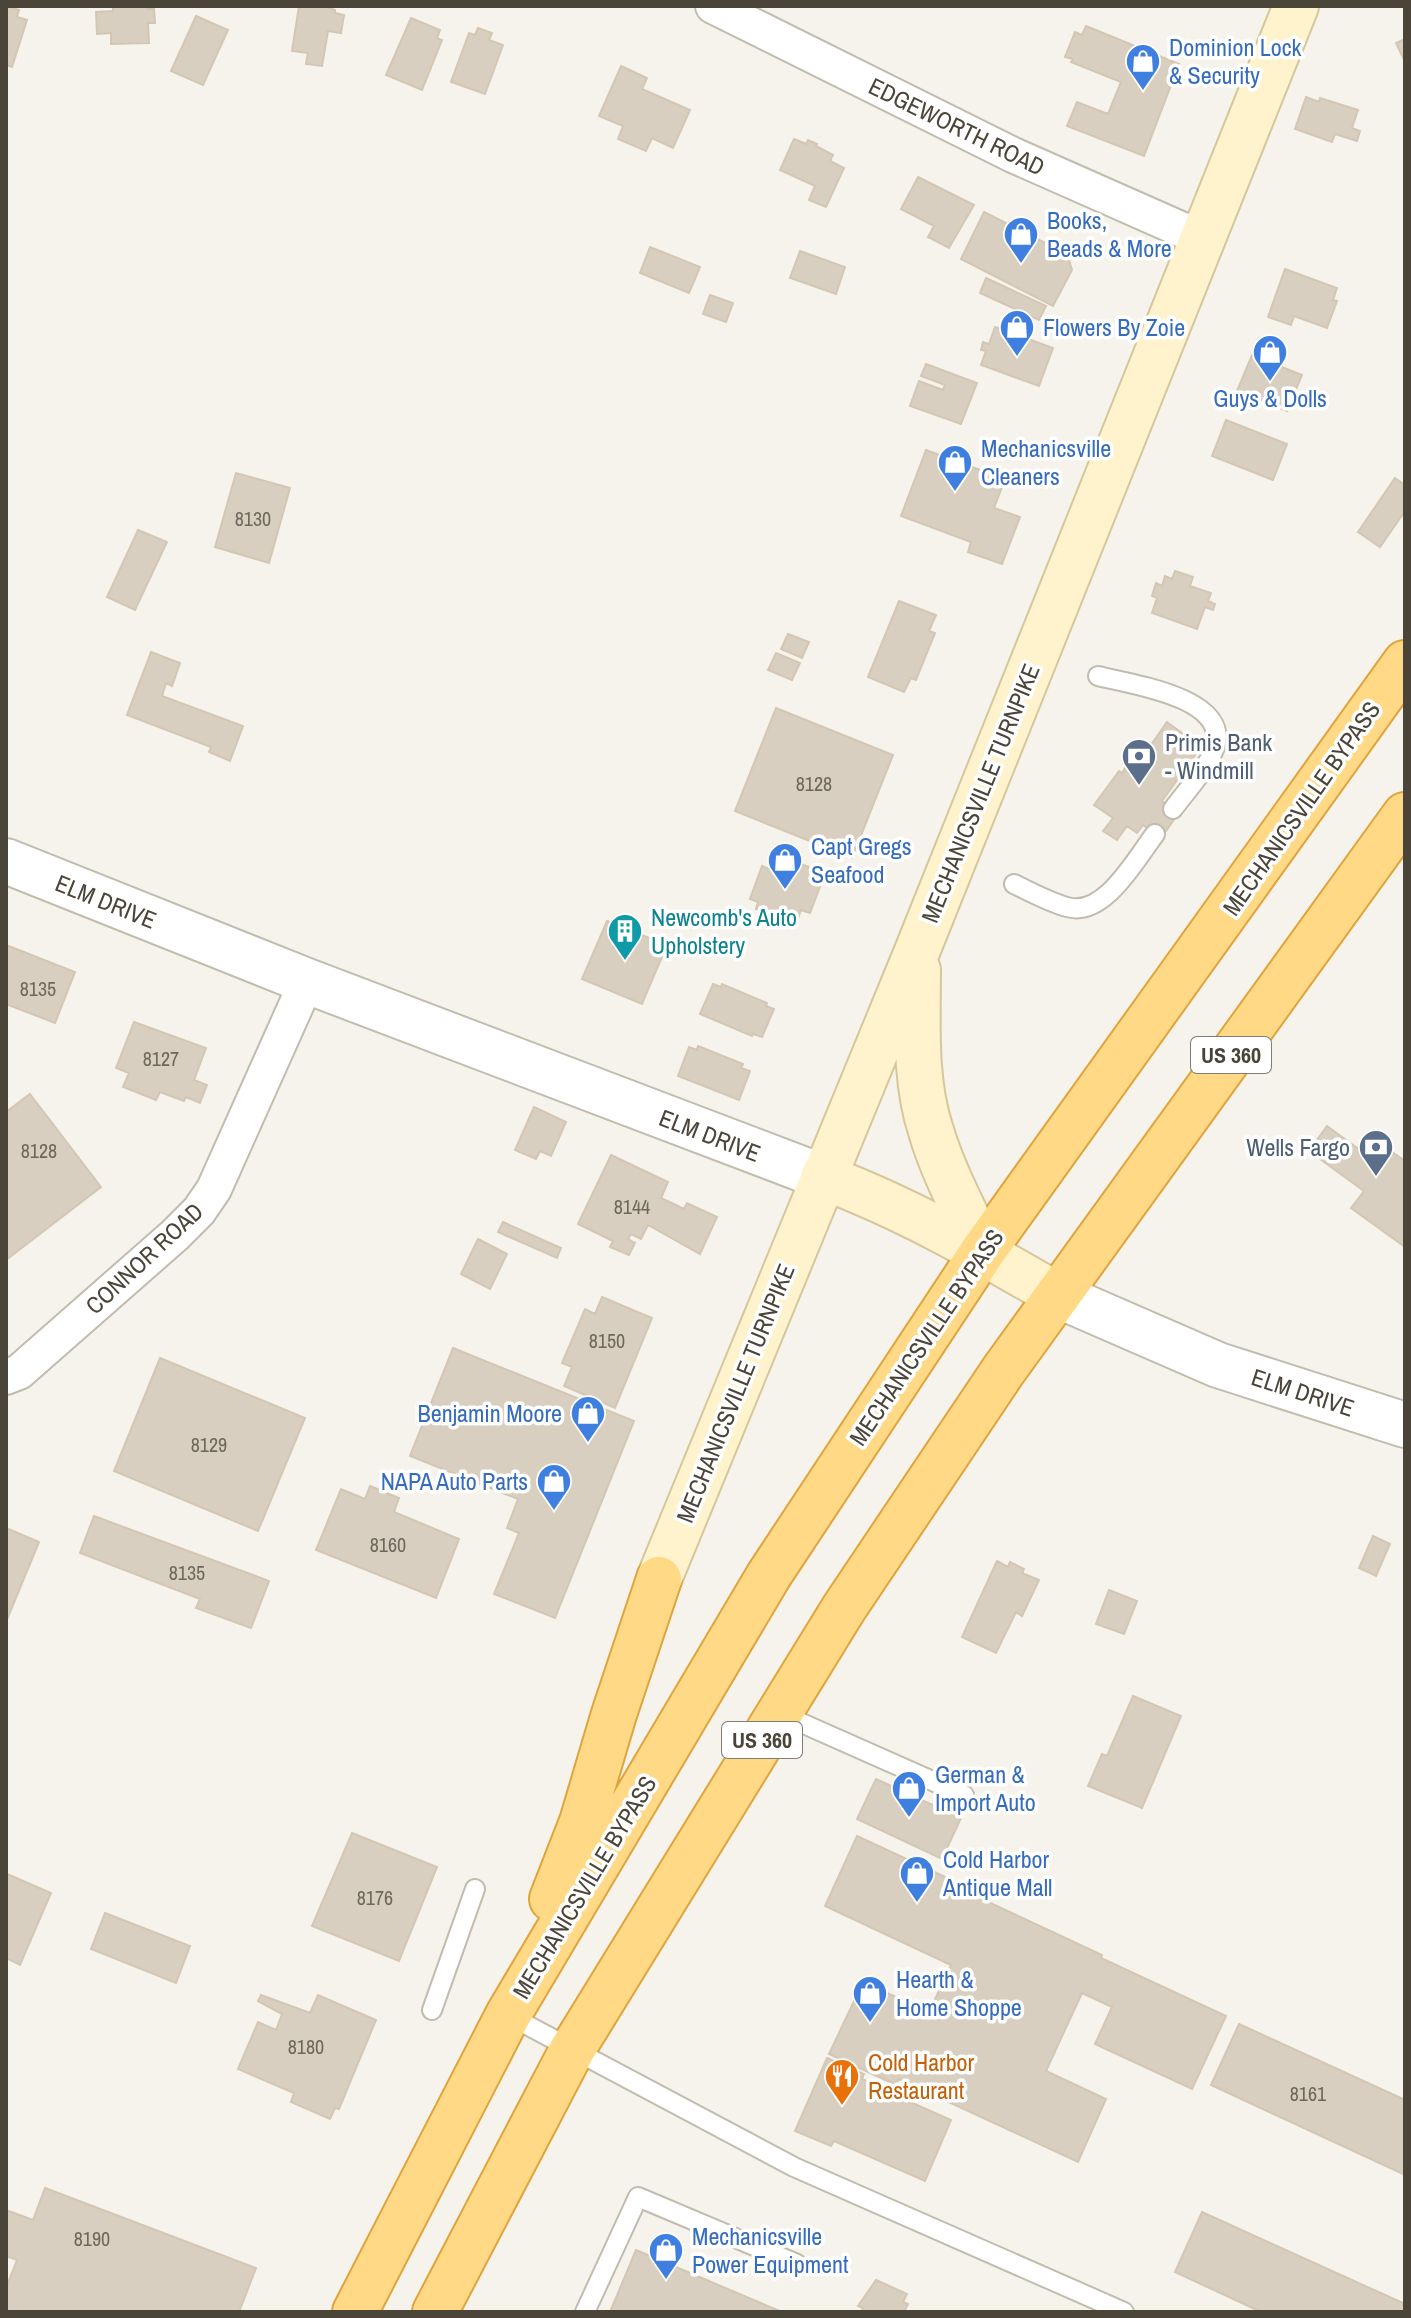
<svg xmlns="http://www.w3.org/2000/svg" width="1411" height="2318" viewBox="0 0 1411 2318" font-family="'Archivo Narrow',sans-serif">
<rect width="100%" height="100%" fill="#f6f3ec"/>
<path fill="#d8cfc1" stroke="#d3c7b4" stroke-width="2" d="M 6,6 L 19,10 L 17,17 L 27,20 L 12,67 L 6,65 Z
M 113,6 L 148,6 L 148,9 L 154,9 L 155,23 L 148,23 L 149,43 L 111,44 L 111,33 L 97,34 L 96,12 L 113,11 Z
M 299,6 L 324,6 L 335,10 L 335,13 L 344,15 L 341,33 L 328,31 L 322,66 L 306,64 L 308,53 L 292,51 Z
M 196,16 L 228,30 L 203,85 L 171,71 Z
M 411,18 L 440,30 L 437,38 L 442,40 L 422,90 L 386,75 Z
M 1086,26 L 1179,64 L 1144,156 L 1067,126 L 1077,102 L 1108,114 L 1121,82 L 1071,62 L 1073,59 L 1065,57 L 1075,32 L 1082,35 Z
M 478,28 L 492,33 L 489,40 L 503,45 L 485,94 L 451,82 L 469,33 L 475,35 Z
M 1405,39 L 1405,62 L 1396,43 Z
M 621,66 L 647,78 L 642,89 L 690,110 L 673,148 L 652,138 L 646,151 L 618,139 L 623,126 L 599,116 Z
M 1306,97 L 1319,102 L 1320,98 L 1358,110 L 1352,128 L 1360,131 L 1357,141 L 1335,134 L 1332,142 L 1295,129 Z
M 794,139 L 806,144 L 808,140 L 817,144 L 816,146 L 833,155 L 830,161 L 844,168 L 826,207 L 809,200 L 815,186 L 780,170 Z
M 918,177 L 974,205 L 949,248 L 928,237 L 934,226 L 901,209 Z
M 984,212 L 1067,254 L 1072,270 L 1053,306 L 961,259 Z
M 650,247 L 700,267 L 689,293 L 640,273 Z
M 800,251 L 845,267 L 836,294 L 790,278 Z
M 1285,269 L 1337,288 L 1333,300 L 1337,301 L 1327,328 L 1294,316 L 1291,325 L 1268,317 Z
M 986,278 L 1046,306 L 1039,320 L 980,293 Z
M 710,295 L 733,303 L 726,322 L 703,314 Z
M 995,327 L 1053,348 L 1039,386 L 981,365 L 986,351 L 981,350 L 983,342 L 989,344 Z
M 1261,348 L 1281,356 L 1277,365 L 1302,375 L 1287,411 L 1237,391 L 1252,355 L 1257,357 Z
M 926,364 L 977,383 L 961,424 L 910,406 L 919,381 L 943,390 L 945,385 L 921,376 Z
M 1226,420 L 1287,444 L 1273,480 L 1212,456 Z
M 926,450 L 1005,479 L 994,508 L 1020,517 L 1002,564 L 968,552 L 971,542 L 901,516 Z
M 236,473 L 290,488 L 269,563 L 215,547 Z
M 1395,478 L 1405,485 L 1405,511 L 1380,547 L 1358,532 Z
M 138,530 L 167,542 L 135,610 L 107,597 Z
M 1175,571 L 1193,577 L 1190,586 L 1211,593 L 1208,601 L 1215,604 L 1213,610 L 1205,607 L 1197,629 L 1152,613 L 1157,598 L 1152,596 L 1156,583 L 1162,586 L 1165,576 L 1172,579 Z
M 899,601 L 936,615 L 929,631 L 935,633 L 916,680 L 911,678 L 904,692 L 868,677 Z
M 788,634 L 809,642 L 802,658 L 781,649 Z
M 151,652 L 180,663 L 172,686 L 166,683 L 162,696 L 243,726 L 230,761 L 209,752 L 211,747 L 127,715 Z
M 776,653 L 800,663 L 792,680 L 768,670 Z
M 776,708 L 893,755 L 852,858 L 735,811 Z
M 1167,722 L 1201,747 L 1162,801 L 1178,814 L 1161,838 L 1143,825 L 1137,833 L 1127,826 L 1117,840 L 1103,831 L 1113,818 L 1094,805 L 1119,771 L 1122,773 L 1138,746 L 1146,752 Z
M 777,855 L 817,870 L 814,881 L 821,884 L 810,913 L 801,910 L 796,924 L 756,909 L 758,902 L 750,899 L 762,866 L 772,870 Z
M 607,921 L 667,945 L 642,1004 L 582,979 Z
M 6,945 L 75,972 L 55,1023 L 6,1004 Z
M 713,984 L 721,987 L 722,984 L 767,1003 L 766,1006 L 774,1009 L 762,1037 L 753,1034 L 752,1036 L 700,1014 Z
M 134,1022 L 206,1048 L 194,1080 L 207,1085 L 200,1103 L 186,1097 L 184,1101 L 160,1092 L 156,1100 L 123,1087 L 129,1073 L 116,1068 Z
M 698,1046 L 743,1064 L 741,1068 L 750,1071 L 739,1100 L 678,1076 L 689,1047 L 697,1050 Z
M 30,1094 L 101,1187 L 6,1260 L 6,1112 Z
M 534,1107 L 566,1122 L 551,1156 L 540,1151 L 536,1159 L 515,1150 Z
M 1327,1126 L 1382,1166 L 1392,1152 L 1405,1161 L 1405,1247 L 1351,1208 L 1364,1191 L 1309,1151 Z
M 611,1155 L 668,1182 L 661,1198 L 684,1209 L 687,1203 L 717,1217 L 700,1254 L 648,1225 L 641,1239 L 631,1234 L 628,1239 L 635,1243 L 629,1255 L 610,1247 L 613,1241 L 578,1224 Z
M 503,1222 L 561,1248 L 557,1258 L 498,1232 Z
M 478,1239 L 507,1254 L 490,1289 L 461,1274 Z
M 602,1297 L 652,1318 L 615,1408 L 564,1386 L 572,1367 L 562,1363 L 585,1309 L 595,1314 Z
M 453,1348 L 634,1421 L 555,1618 L 494,1594 L 519,1533 L 507,1528 L 518,1499 L 410,1456 Z
M 160,1358 L 305,1418 L 258,1531 L 114,1471 Z
M 370,1486 L 399,1498 L 394,1512 L 459,1539 L 436,1598 L 316,1550 L 341,1489 L 365,1499 Z
M 94,1516 L 269,1581 L 251,1628 L 196,1608 L 200,1599 L 80,1553 Z
M 6,1528 L 39,1542 L 6,1622 Z
M 1373,1536 L 1390,1544 L 1376,1576 L 1359,1568 Z
M 997,1561 L 1008,1567 L 1010,1562 L 1024,1569 L 1022,1573 L 1039,1580 L 1022,1616 L 1016,1612 L 996,1653 L 962,1637 Z
M 1109,1590 L 1137,1601 L 1124,1634 L 1096,1624 Z
M 1133,1696 L 1181,1716 L 1142,1808 L 1088,1786 L 1102,1754 L 1107,1756 Z
M 876,1779 L 961,1818 L 942,1859 L 857,1819 Z
M 352,1833 L 437,1867 L 399,1961 L 312,1926 Z
M 857,1836 L 984,1895 L 982,1899 L 1102,1955 L 1101,1958 L 1226,2016 L 1192,2089 L 1095,2044 L 1112,2007 L 1082,1993 L 1046,2071 L 1106,2099 L 1078,2162 L 899,2079 L 896,2085 L 829,2054 L 863,1982 L 929,2012 L 951,1965 L 825,1906 Z
M 7,1874 L 51,1893 L 20,1965 L 6,1958 Z
M 105,1913 L 190,1946 L 176,1983 L 91,1949 Z
M 261,1995 L 310,2013 L 318,1995 L 376,2020 L 339,2109 L 335,2108 L 330,2119 L 291,2102 L 294,2093 L 238,2069 L 258,2022 L 276,2030 L 282,2014 L 258,2001 Z
M 1239,2024 L 1405,2100 L 1405,2175 L 1211,2085 Z
M 827,2058 L 864,2074 L 862,2079 L 893,2092 L 892,2094 L 951,2120 L 925,2181 L 834,2141 L 831,2146 L 795,2131 Z
M 45,2188 L 256,2268 L 239,2312 L 6,2312 L 6,2288 L 17,2260 L 6,2256 L 6,2210 L 33,2220 Z
M 1202,2212 L 1405,2304 L 1405,2312 L 1261,2312 L 1175,2272 Z
M 636,2250 L 782,2312 L 610,2312 Z
M 876,2280 L 907,2294 L 903,2302 L 908,2304 L 904,2312 L 861,2312 L 863,2308 L 858,2306 Z"/>
<g fill="none" stroke-linecap="round" stroke-linejoin="round">
<g stroke="#c2bbae" stroke-width="22">
<path id="service" d="M 1098,676 C 1129,684 1230,697 1215,747 C 1207,769 1187,790 1173,809
M 1014,884 C 1031,892 1049,902 1067,907 C 1104,918 1136,859 1155,834
M 779,1713 L 964,1795
M 432,2010 L 475,1889
M 508,2015 L 794,2167 L 1124,2312
M 585,2312 L 638,2197 L 797,2264"/>
</g>
<g stroke="#c2bbae" stroke-width="38">
<path id="minor" d="M 713,6 L 1013,155 L 1203,239
M 6,1377 L 19,1372 L 175,1235 L 199,1211 L 214,1189 L 307,981"/>
</g>
<g stroke="#c2bbae" stroke-width="48">
<path id="tertiary" d="M 6,861 L 307,981 L 823,1177
M 1057,1295 L 1218,1365 L 1405,1425"/>
</g>
<g stroke="#d6c79b" stroke-width="48">
<path id="secondary" d="M 918,970 C 918,1023 914,1080 931,1131 C 943,1172 965,1212 983,1251
M 823,1177 C 906,1208 981,1251 1057,1295
M 659,1579 L 918,949 L 1296,6"/>
</g>
<g stroke="#e0a43c" stroke-width="48">
<path id="trunk" d="M 552,1899 L 582,1822 L 614,1714 L 659,1579
M 355,2312 L 508,2015 L 769,1575 L 983,1251 L 1405,663
M 435,2312 L 572,2050 L 844,1608 L 1003,1371 L 1405,815"/>
</g>
<use href="#service" stroke="#fff" stroke-width="18"/>
<use href="#minor" stroke="#fff" stroke-width="34"/>
<use href="#tertiary" stroke="#fff" stroke-width="44"/>
<use href="#secondary" stroke="#fff3cd" stroke-width="44"/>
<use href="#trunk" stroke="#ffd985" stroke-width="44"/>
</g>
<defs>
<g id="shop-pin" transform="scale(1.8)"><path d="M0 17L-7.5 6A9.5 9.5 0 1 1 7.5 6Z" fill="#3f7fe0" stroke="#fff"/><path d="M-5-2.5h2.3a2.7 3.5 0 0 1 5.4 0H5L5.5 6h-11ZM-1.5-2.5h3a1.5 2.3 0 0 0-3 0Z" fill="#fff"/></g>
<g id="bank-pin" transform="scale(1.8)"><path d="M0 17L-7.5 6A9.5 9.5 0 1 1 7.5 6Z" fill="#5c6f8a" stroke="#fff"/><path d="M-6-4H6V4H-6ZM0-2.3a2.3 2.3 0 1 0 0 4.6a2.3 2.3 0 1 0 0-4.6Z" fill="#fff"/></g>
<g id="building-pin" transform="scale(1.8)"><path d="M0 17L-7.5 6A9.5 9.5 0 1 1 7.5 6Z" fill="#0f9aa8" stroke="#fff"/><path d="M-4-6H4V6H1V3H-1V6H-4ZM-2.5-4.3h1.7v1.8h-1.7ZM.8-4.3h1.7v1.8H.8ZM-2.5-1h1.7V.8h-1.7ZM.8-1h1.7V.8H.8Z" fill="#fff"/></g>
<g id="restaurant-pin" transform="scale(1.8)"><path d="M0 17L-7.5 6A9.5 9.5 0 1 1 7.5 6Z" fill="#e8710a" stroke="#fff"/><path d="M-5-6h1v4h1v-4h1v4h1v-4h1v5L-1.5 .5V6h-2V.5L-5-1ZM5-6V6H3V1.5H1.5Q1.5-4 5-6Z" fill="#fff"/></g>
</defs>
<g fill-rule="evenodd">
<use href="#shop-pin" x="1143" y="61"/>
<use href="#shop-pin" x="1021" y="234"/>
<use href="#shop-pin" x="1017" y="327"/>
<use href="#shop-pin" x="1270" y="352"/>
<use href="#shop-pin" x="955" y="462"/>
<use href="#bank-pin" x="1139" y="756"/>
<use href="#shop-pin" x="785" y="860"/>
<use href="#building-pin" x="625" y="931"/>
<use href="#bank-pin" x="1376" y="1147"/>
<use href="#shop-pin" x="588" y="1413"/>
<use href="#shop-pin" x="554" y="1481"/>
<use href="#shop-pin" x="909" y="1788"/>
<use href="#shop-pin" x="917" y="1873"/>
<use href="#shop-pin" x="870" y="1993"/>
<use href="#restaurant-pin" x="842" y="2076"/>
<use href="#shop-pin" x="666" y="2250"/>
</g>
<g text-anchor="middle" dominant-baseline="central" stroke-width="7" stroke-linejoin="round" paint-order="stroke">
<g font-size="20" fill="#6e675b">
<text x="253" y="518">8130</text>
<text x="814" y="783">8128</text>
<text x="38" y="988">8135</text>
<text x="161" y="1058">8127</text>
<text x="39" y="1150">8128</text>
<text x="632" y="1206">8144</text>
<text x="607" y="1340">8150</text>
<text x="209" y="1444">8129</text>
<text x="388" y="1544">8160</text>
<text x="187" y="1572">8135</text>
<text x="375" y="1897">8176</text>
<text x="306" y="2046">8180</text>
<text x="1308" y="2093">8161</text>
<text x="92" y="2238">8190</text>
</g>
<g fill="#fff" stroke="#817c74" stroke-width="2">
<rect x="1191" y="1037" width="80" height="36" rx="6"/>
<rect x="722" y="1722" width="80" height="36" rx="6"/>
</g>
<g font-size="22" font-weight="bold" fill="#4b4439">
<text x="1231" y="1055">US 360</text>
<text x="762" y="1740">US 360</text>
</g>
<g font-size="24" fill="#366cbe" stroke="#fff" text-anchor="start">
<text x="1169" y="47">Dominion Lock<tspan x="1169" dy="28">&amp; Security</tspan></text>
<text x="1047" y="220">Books,<tspan x="1047" dy="28">Beads &amp; More</tspan></text>
<text x="1043" y="327">Flowers By Zoie</text>
<text x="1270" y="398" text-anchor="middle">Guys &amp; Dolls</text>
<text x="981" y="448">Mechanicsville<tspan x="981" dy="28">Cleaners</tspan></text>
<text x="811" y="846">Capt Gregs<tspan x="811" dy="28">Seafood</tspan></text>
<text x="562" y="1413" text-anchor="end">Benjamin Moore</text>
<text x="528" y="1481" text-anchor="end">NAPA Auto Parts</text>
<text x="935" y="1774">German &amp;<tspan x="935" dy="28">Import Auto</tspan></text>
<text x="943" y="1859">Cold Harbor<tspan x="943" dy="28">Antique Mall</tspan></text>
<text x="896" y="1979">Hearth &amp;<tspan x="896" dy="28">Home Shoppe</tspan></text>
<text x="692" y="2236">Mechanicsville<tspan x="692" dy="28">Power Equipment</tspan></text>
</g>
<g font-size="24" fill="#4b4439" stroke="#fff">
<text transform="translate(957 126) rotate(26)">EDGEWORTH ROAD</text>
<text transform="translate(980 793) rotate(-68)">MECHANICSVILLE TURNPIKE</text>
<text transform="translate(1301 808) rotate(-55)">MECHANICSVILLE BYPASS</text>
<text transform="translate(106 901) rotate(22)">ELM DRIVE</text>
<text transform="translate(710 1135) rotate(21)">ELM DRIVE</text>
<text transform="translate(144 1258) rotate(-43)">CONNOR ROAD</text>
<text transform="translate(926 1337) rotate(-56)">MECHANICSVILLE BYPASS</text>
<text transform="translate(1303 1392) rotate(18)">ELM DRIVE</text>
<text transform="translate(735 1393) rotate(-68)">MECHANICSVILLE TURNPIKE</text>
<text transform="translate(584 1887) rotate(-59)">MECHANICSVILLE BYPASS</text>
</g>
<g font-size="24" fill="#4e5e75" stroke="#fff" text-anchor="start">
<text x="1165" y="742">Primis Bank<tspan x="1165" dy="28">- Windmill</tspan></text>
<text x="1350" y="1147" text-anchor="end">Wells Fargo</text>
</g>
<g font-size="24" fill="#0d838f" stroke="#fff" text-anchor="start">
<text x="651" y="917">Newcomb's Auto<tspan x="651" dy="28">Upholstery</tspan></text>
</g>
<g font-size="24" fill="#c56008" stroke="#fff" text-anchor="start">
<text x="868" y="2062">Cold Harbor<tspan x="868" dy="28">Restaurant</tspan></text>
</g>
</g>
<rect width="1411" height="2318" fill="none" stroke="#4b4439" stroke-width="16"/>
</svg>
